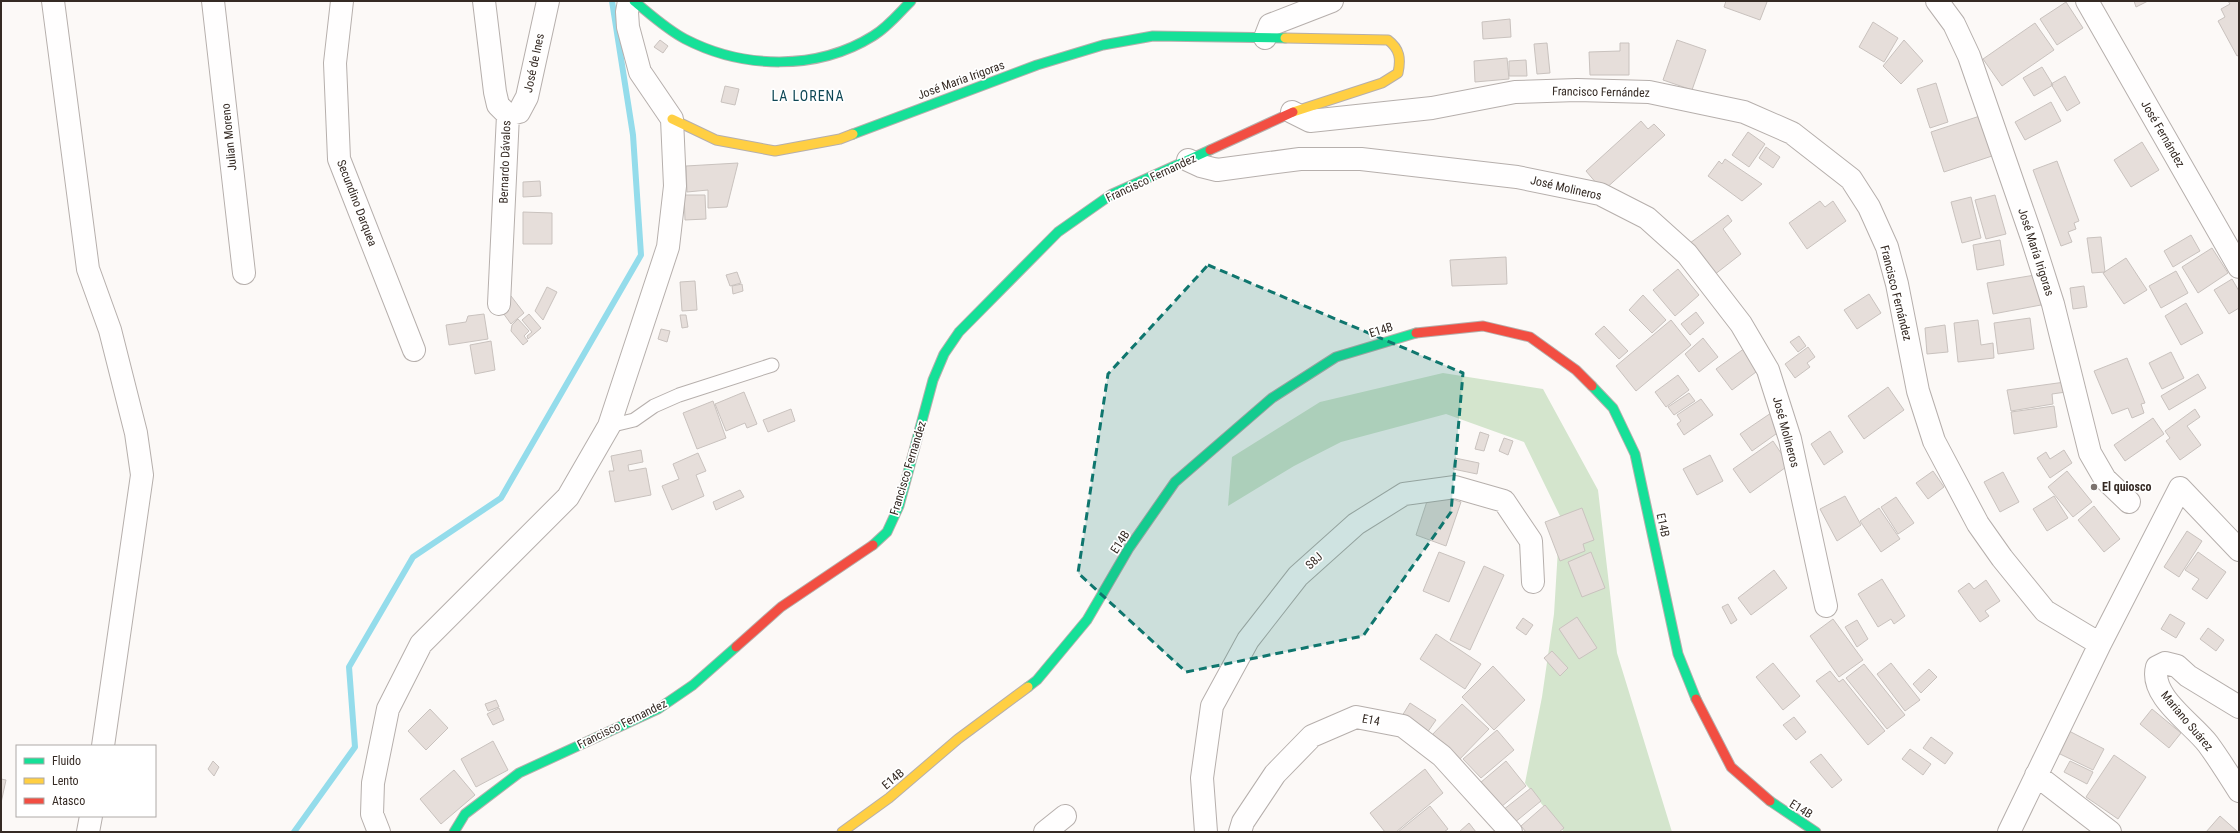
<svg xmlns="http://www.w3.org/2000/svg" width="2240" height="833" viewBox="0 0 2240 833" font-family="'Roboto Condensed',sans-serif">
<rect width="100%" height="100%" fill="#fcf9f7"/>
<path fill="#d4e5cd" d="M 1443,373 L 1543,389 L 1598,490 L 1617,653 L 1672,832 L 1564,832 L 1525,783 L 1542,697 L 1554,614 L 1560,516 L 1524,442 L 1446,414 L 1341,442 L 1294,466 L 1228,506 L 1232,457 L 1320,402 Z"/>
<g fill="none" stroke-linecap="round" stroke-linejoin="round">
<path stroke="#94dceb" stroke-width="6" d="M 294,832 L 355,747 L 349,667 L 413,557 L 501,498 L 641,255 L 633,135 L 612,1"/>
</g>
<path fill="#e6deda" stroke="#c9c2be" d="M 1726,1 L 1765,1 L 1767,2 L 1760,20 L 1724,7 Z
M 2134,1 L 2148,1 L 2136,7 Z
M 2228,1 L 2239,1 L 2239,55 L 2237,56 L 2218,21 L 2225,17 L 2221,9 L 2230,4 Z
M 2066,2 L 2083,28 L 2057,45 L 2040,19 Z
M 1510,19 L 1511,37 L 1483,39 L 1482,22 Z
M 1873,22 L 1898,38 L 1884,62 L 1859,47 Z
M 2035,23 L 2054,50 L 2002,86 L 1983,59 Z
M 660,40 L 668,46 L 663,53 L 654,47 Z
M 1677,40 L 1706,50 L 1692,90 L 1663,80 Z
M 1904,40 L 1923,61 L 1901,84 L 1883,66 Z
M 1547,43 L 1550,73 L 1537,74 L 1534,44 Z
M 1620,43 L 1629,43 L 1629,75 L 1590,75 L 1589,52 L 1620,51 Z
M 1507,58 L 1509,79 L 1475,82 L 1474,61 Z
M 1526,60 L 1527,76 L 1509,76 L 1509,61 Z
M 2042,67 L 2053,85 L 2034,96 L 2023,78 Z
M 2065,76 L 2080,103 L 2067,111 L 2051,84 Z
M 1936,83 L 1948,122 L 1930,128 L 1917,89 Z
M 725,86 L 739,89 L 735,105 L 721,102 Z
M 2051,102 L 2061,121 L 2025,140 L 2015,122 Z
M 1986,114 L 1998,154 L 1944,172 L 1931,132 Z
M 1641,121 L 1648,129 L 1654,124 L 1665,135 L 1603,191 L 1586,171 Z
M 1748,132 L 1765,144 L 1749,167 L 1732,155 Z
M 2142,142 L 2159,170 L 2131,187 L 2114,160 Z
M 1766,147 L 1780,157 L 1773,168 L 1759,158 Z
M 1725,159 L 1762,184 L 1742,201 L 1708,176 L 1719,161 L 1722,164 Z
M 2057,161 L 2079,221 L 2074,223 L 2076,229 L 2068,232 L 2072,242 L 2061,246 L 2033,170 Z
M 738,163 L 727,207 L 708,208 L 708,190 L 687,192 L 686,166 Z
M 540,181 L 541,196 L 523,197 L 523,182 Z
M 684,195 L 705,195 L 706,219 L 685,220 Z
M 1995,195 L 2006,234 L 1986,239 L 1975,200 Z
M 1971,197 L 1981,238 L 1962,243 L 1951,202 Z
M 1820,201 L 1825,207 L 1833,201 L 1846,221 L 1807,249 L 1789,223 Z
M 523,212 L 552,213 L 552,244 L 523,244 Z
M 1728,215 L 1732,221 L 1723,229 L 1741,254 L 1714,275 L 1690,243 Z
M 2191,235 L 2200,251 L 2173,267 L 2164,251 Z
M 2101,237 L 2105,272 L 2092,273 L 2087,238 Z
M 2000,240 L 2004,265 L 1977,270 L 1973,245 Z
M 2212,248 L 2228,273 L 2198,293 L 2182,267 Z
M 1506,257 L 1507,284 L 1452,286 L 1450,260 Z
M 2126,258 L 2147,290 L 2124,304 L 2103,273 Z
M 1678,269 L 1699,295 L 1675,316 L 1653,290 Z
M 2176,271 L 2188,293 L 2161,308 L 2149,286 Z
M 737,272 L 741,283 L 730,286 L 726,275 Z
M 2035,275 L 2041,305 L 1993,314 L 1987,283 Z
M 2232,279 L 2239,291 L 2239,308 L 2229,314 L 2214,290 Z
M 695,281 L 697,310 L 682,311 L 680,282 Z
M 742,284 L 743,291 L 733,294 L 732,286 Z
M 2084,286 L 2087,307 L 2073,309 L 2070,288 Z
M 547,287 L 557,292 L 543,320 L 535,311 Z
M 1869,294 L 1881,313 L 1857,329 L 1844,310 Z
M 1643,295 L 1666,320 L 1652,333 L 1629,310 Z
M 511,296 L 524,313 L 511,324 L 498,306 Z
M 2186,303 L 2203,333 L 2181,345 L 2165,316 Z
M 1696,312 L 1704,323 L 1690,335 L 1681,324 Z
M 484,314 L 488,339 L 449,345 L 446,325 L 466,322 L 468,316 Z
M 529,314 L 541,328 L 528,339 L 527,336 L 532,332 L 522,320 Z
M 680,315 L 686,315 L 688,327 L 682,328 Z
M 2030,318 L 2034,349 L 1998,354 L 1994,323 Z
M 518,319 L 529,331 L 524,336 L 528,341 L 523,345 L 511,331 L 512,325 Z
M 1671,320 L 1691,345 L 1636,391 L 1616,366 Z
M 1978,320 L 1981,345 L 1993,343 L 1994,358 L 1958,362 L 1954,323 Z
M 1945,325 L 1948,352 L 1927,354 L 1925,328 Z
M 1604,326 L 1628,351 L 1619,359 L 1595,334 Z
M 661,329 L 670,331 L 667,342 L 658,339 Z
M 1799,336 L 1806,346 L 1798,352 L 1790,342 Z
M 1703,338 L 1718,357 L 1699,372 L 1685,354 Z
M 491,341 L 495,370 L 475,374 L 470,345 Z
M 1808,347 L 1815,357 L 1807,363 L 1810,367 L 1795,378 L 1785,364 Z
M 1745,348 L 1760,369 L 1732,390 L 1716,369 Z
M 2171,352 L 2184,378 L 2162,389 L 2149,363 Z
M 2127,358 L 2145,403 L 2141,404 L 2144,413 L 2132,418 L 2128,408 L 2112,414 L 2094,371 Z
M 2198,374 L 2206,388 L 2169,410 L 2161,396 Z
M 1678,375 L 1689,390 L 1666,407 L 1655,392 Z
M 2065,382 L 2066,392 L 2052,394 L 2053,404 L 2011,411 L 2007,390 Z
M 1888,387 L 1904,410 L 1864,439 L 1848,416 Z
M 744,392 L 757,424 L 747,428 L 745,423 L 726,431 L 715,404 Z
M 1689,393 L 1695,401 L 1674,415 L 1668,407 Z
M 1701,399 L 1713,415 L 1684,435 L 1677,424 L 1681,421 L 1677,415 Z
M 713,401 L 726,438 L 697,449 L 683,413 Z
M 2054,406 L 2057,427 L 2014,434 L 2011,412 Z
M 791,409 L 795,421 L 768,432 L 763,420 Z
M 2195,409 L 2200,417 L 2187,426 L 2201,445 L 2180,460 L 2166,441 L 2170,438 L 2165,431 Z
M 1771,413 L 1783,429 L 1752,451 L 1740,434 Z
M 2153,418 L 2164,434 L 2125,461 L 2114,445 Z
M 1830,431 L 1843,452 L 1824,465 L 1811,444 Z
M 1480,432 L 1489,435 L 1484,451 L 1475,449 Z
M 1504,438 L 1513,441 L 1508,455 L 1499,451 Z
M 1773,441 L 1789,465 L 1750,493 L 1733,469 Z
M 641,450 L 643,462 L 628,465 L 629,471 L 646,468 L 651,495 L 615,502 L 609,471 L 614,471 L 611,456 Z
M 2064,450 L 2072,463 L 2050,478 L 2037,458 L 2046,452 L 2050,459 Z
M 698,453 L 706,471 L 696,475 L 704,496 L 672,510 L 662,486 L 679,479 L 673,464 Z
M 1710,455 L 1723,481 L 1697,495 L 1683,469 Z
M 1455,458 L 1479,463 L 1477,474 L 1453,469 Z
M 1933,471 L 1944,487 L 1928,499 L 1916,483 Z
M 2067,471 L 2092,502 L 2073,517 L 2048,487 Z
M 2003,472 L 2019,502 L 2000,512 L 1984,482 Z
M 740,490 L 744,497 L 716,510 L 713,502 Z
M 1430,492 L 1461,502 L 1446,546 L 1416,535 Z
M 1845,496 L 1861,525 L 1837,541 L 1820,509 Z
M 2054,496 L 2068,518 L 2047,531 L 2033,509 Z
M 1896,497 L 1914,523 L 1898,534 L 1881,507 Z
M 2094,506 L 2120,539 L 2104,552 L 2078,520 Z
M 1582,508 L 1594,540 L 1583,544 L 1585,551 L 1560,561 L 1545,522 Z
M 1879,508 L 1900,539 L 1881,552 L 1860,521 Z
M 2187,531 L 2202,541 L 2179,577 L 2164,567 Z
M 1439,552 L 1465,562 L 1449,602 L 1423,591 Z
M 1591,552 L 1605,588 L 1582,597 L 1568,562 Z
M 2198,552 L 2226,572 L 2207,599 L 2192,589 L 2199,579 L 2185,570 Z
M 1484,566 L 1504,575 L 1470,650 L 1450,640 Z
M 1774,570 L 1787,588 L 1751,615 L 1738,598 Z
M 1882,579 L 1905,616 L 1894,624 L 1891,619 L 1878,627 L 1858,594 Z
M 1986,580 L 2000,601 L 1985,611 L 1989,616 L 1980,622 L 1958,591 L 1969,583 L 1974,589 Z
M 1728,604 L 1737,620 L 1731,624 L 1722,607 Z
M 2170,614 L 2185,623 L 2176,638 L 2161,629 Z
M 1577,617 L 1597,648 L 1579,659 L 1559,629 Z
M 1523,618 L 1533,625 L 1526,635 L 1516,628 Z
M 1833,619 L 1863,660 L 1839,677 L 1810,636 Z
M 1857,620 L 1868,639 L 1857,647 L 1845,627 Z
M 2208,628 L 2224,640 L 2216,651 L 2200,639 Z
M 1436,634 L 1481,664 L 1465,689 L 1420,659 Z
M 1552,651 L 1568,668 L 1560,676 L 1544,658 Z
M 1773,663 L 1800,696 L 1783,710 L 1756,677 Z
M 1891,663 L 1920,700 L 1905,711 L 1877,674 Z
M 1864,664 L 1905,715 L 1887,729 L 1846,678 Z
M 1493,666 L 1525,700 L 1494,730 L 1462,697 Z
M 1929,669 L 1937,677 L 1921,693 L 1913,684 Z
M 1830,671 L 1839,682 L 1843,679 L 1885,731 L 1868,745 L 1816,681 Z
M 496,700 L 499,707 L 488,711 L 485,704 Z
M 1410,703 L 1436,720 L 1427,733 L 1402,716 Z
M 1462,704 L 1489,729 L 1455,764 L 1429,738 Z
M 499,708 L 504,720 L 493,725 L 487,714 Z
M 430,709 L 448,728 L 426,750 L 408,731 Z
M 2152,709 L 2181,733 L 2169,748 L 2140,724 Z
M 1794,717 L 1806,732 L 1796,740 L 1783,725 Z
M 1497,730 L 1514,750 L 1481,778 L 1463,759 Z
M 2069,731 L 2104,749 L 2093,770 L 2058,753 Z
M 1931,737 L 1953,753 L 1945,764 L 1923,748 Z
M 493,741 L 508,770 L 476,787 L 461,759 Z
M 1910,749 L 1931,764 L 1923,775 L 1902,759 Z
M 1821,754 L 1842,780 L 1832,788 L 1810,762 Z
M 2114,755 L 2146,777 L 2118,819 L 2086,797 Z
M 213,761 L 219,767 L 214,776 L 208,769 Z
M 1506,761 L 1526,786 L 1495,812 L 1474,788 Z
M 2070,761 L 2093,772 L 2087,784 L 2064,772 Z
M 1425,769 L 1443,793 L 1396,832 L 1385,832 L 1370,813 Z
M 454,770 L 475,795 L 441,824 L 420,799 Z
M 1,779 L 6,780 L 1,803 Z
M 1531,788 L 1541,801 L 1514,823 L 1503,810 Z
M 1545,805 L 1564,828 L 1559,832 L 1526,832 L 1521,826 Z
M 1430,806 L 1448,829 L 1444,832 L 1398,832 Z
M 2220,816 L 2238,832 L 2206,832 Z
M 1469,823 L 1476,832 L 1459,832 Z"/>
<g fill="none" stroke-linecap="round" stroke-linejoin="round">
<g stroke="#b6afac" stroke-width="15">
<path id="lane" d="M 609,426 L 634,420 L 654,406 L 679,395 L 772,365"/>
</g>
<g stroke="#b6afac" stroke-width="24">
<path id="street" d="M 53,1 L 88,269 L 110,330 L 136,433 L 142,475 L 103,746
M 213,1 L 244,273
M 342,1 L 335,63 L 339,159 L 414,350
M 484,1 L 495,92 L 498,105 L 508,115 L 499,304
M 1937,1 L 1954,24 L 1969,56 L 2032,238 L 2053,304 L 2090,453 L 2105,479 L 2129,502
M 2087,1 L 2239,267
M 1265,38 L 1270,25 L 1332,1
M 1292,112 L 1310,121 L 1432,108 L 1515,92 L 1577,90 L 1649,92 L 1744,112 L 1792,133 L 1851,179 L 1869,207 L 1887,247 L 1897,284 L 1918,391 L 1934,441 L 1978,524 L 2002,558 L 2045,611 L 2100,644
M 508,115 L 519,112 L 527,97 L 548,1
M 1188,160 L 1201,166 L 1217,170 L 1300,159 L 1361,159 L 1517,177 L 1600,194 L 1647,218 L 1687,254 L 1741,324 L 1768,370 L 1790,439 L 1826,606
M 2239,707 L 2188,676 L 2177,666 L 2165,663 L 2157,667 C 2149,696 2192,723 2208,744 C 2219,759 2229,775 2239,791
M 2036,775 L 2110,832
M 88,832 L 91,816
M 379,832 L 372,814 L 373,783 L 388,709 L 421,644 L 568,497 L 609,426 L 668,247 L 675,186 L 672,119 L 640,72 L 628,27 L 627,12 L 629,1
M 1045,832 L 1065,816
M 1206,832 L 1202,778 L 1212,706 L 1248,640 L 1298,576 L 1356,524 L 1404,494 L 1455,487 L 1504,501 L 1531,541 L 1533,582
M 1240,832 L 1243,822 L 1275,774 L 1312,736 L 1356,717 L 1403,726 L 1442,756 L 1511,832
M 2009,832 L 2100,644 L 2180,488 L 2239,550"/>
</g>
<g stroke="#b6afac" stroke-width="11">
<path id="fast" d="M 634,1 C 650,14 666,29 685,39 C 743,69 817,71 873,36 C 888,27 899,13 911,1
M 853,134 L 1037,65 L 1103,45 L 1153,36 L 1285,38
M 1592,386 L 1613,408 L 1635,454 L 1678,654 L 1696,699
M 873,545 L 887,532 L 899,506 L 933,380 L 944,354 L 959,332 L 1058,232 L 1112,194 L 1210,150
M 1028,687 L 1037,680 L 1087,620 L 1129,548 L 1175,482 L 1272,398 L 1336,357 L 1416,333
M 1770,801 L 1816,832
M 454,832 L 465,814 L 519,773 L 658,709 L 693,685 L 736,647"/>
</g>
<g stroke="#b6afac" stroke-width="11">
<path id="slow" d="M 1285,38 L 1388,40 C 1400,49 1401,59 1398,73 L 1382,83 L 1293,112
M 672,119 L 716,140 L 775,151 L 840,139 L 853,134
M 842,832 L 889,798 L 958,739 L 1028,687"/>
</g>
<g stroke="#b6afac" stroke-width="11">
<path id="jam" d="M 1210,150 L 1293,112
M 1416,333 L 1483,326 L 1530,337 L 1576,370 L 1592,386
M 736,647 L 781,607 L 873,545
M 1696,699 L 1731,767 L 1770,801"/>
</g>
<use href="#lane" stroke="#fffefe" stroke-width="13"/>
<use href="#street" stroke="#fffefe" stroke-width="22"/>
<use href="#fast" stroke="#16e098" stroke-width="9"/>
<use href="#slow" stroke="#ffcf43" stroke-width="9"/>
<use href="#jam" stroke="#f24e42" stroke-width="9"/>
</g>
<path fill="#0f766e" fill-opacity="0.2" stroke="#0f766e" stroke-width="3" stroke-dasharray="8 5" stroke-linejoin="round" d="M 1208,265 L 1463,373 L 1451,512 L 1363,636 L 1186,672 L 1078,573 L 1108,374 Z"/>
<circle fill="#7b726e" stroke="#fff" stroke-width="1.5" cx="2094" cy="487" r="4"/>
<g text-anchor="middle" dominant-baseline="central" stroke-width="3.5" stroke-linejoin="round" paint-order="stroke">
<g font-size="12" fill="#352a24" stroke="#fff">
<text transform="translate(534 63) rotate(-78)">José de Ines</text>
<text transform="translate(961 80) rotate(-20)">José Maria Irigoras</text>
<text transform="translate(1601 92) rotate(1)">Francisco Fernández</text>
<text transform="translate(2163 134) rotate(60)">José Fernández</text>
<text transform="translate(229 137) rotate(-96)">Julian Moreno</text>
<text transform="translate(505 162) rotate(-88)">Bernardo Dávalos</text>
<text transform="translate(1151 178) rotate(-25)">Francisco Fernandez</text>
<text transform="translate(1566 188) rotate(13)">José Molineros</text>
<text transform="translate(357 203) rotate(69)">Secundino Darquea</text>
<text transform="translate(2036 252) rotate(72)">José María Irigoras</text>
<text transform="translate(1896 293) rotate(76)">Francisco Fernández</text>
<text transform="translate(1381 330) rotate(-18)">E14B</text>
<text transform="translate(1786 432) rotate(75)">José Molineros</text>
<text transform="translate(908 468) rotate(-73)">Francisco Fernandez</text>
<text transform="translate(1663 525) rotate(78)">E14B</text>
<text transform="translate(1120 542) rotate(-57)">E14B</text>
<text transform="translate(1314 561) rotate(-42)">S8J</text>
<text transform="translate(1371 720) rotate(11)">E14</text>
<text transform="translate(2187 721) rotate(50)">Mariano Suárez</text>
<text transform="translate(622 724) rotate(-26)">Francisco Fernandez</text>
<text transform="translate(893 779) rotate(-40)">E14B</text>
<text transform="translate(1801 809) rotate(32)">E14B</text>
</g>
<g font-size="12" font-weight="bold" fill="#352a24" stroke="#fff" text-anchor="start">
<text x="2102" y="487">El quiosco</text>
</g>
<g font-size="14" letter-spacing="1" fill="#0e4755" stroke="#fff">
<text x="808" y="96">LA LORENA</text>
</g>
</g>
<rect width="2240" height="833" fill="none" stroke="#352a24" stroke-width="4"/>
<rect x="16" y="745" width="140" height="72" fill="#ffffff" stroke="#aeaaa7"/>
<rect x="24" y="758" width="20" height="6" fill="#16e098" stroke="#aeaaa7"/>
<text x="52" y="765" font-size="12" fill="#352a24">Fluido</text>
<rect x="24" y="778" width="20" height="6" fill="#ffcf43" stroke="#aeaaa7"/>
<text x="52" y="785" font-size="12" fill="#352a24">Lento</text>
<rect x="24" y="798" width="20" height="6" fill="#f24e42" stroke="#aeaaa7"/>
<text x="52" y="805" font-size="12" fill="#352a24">Atasco</text>
</svg>
